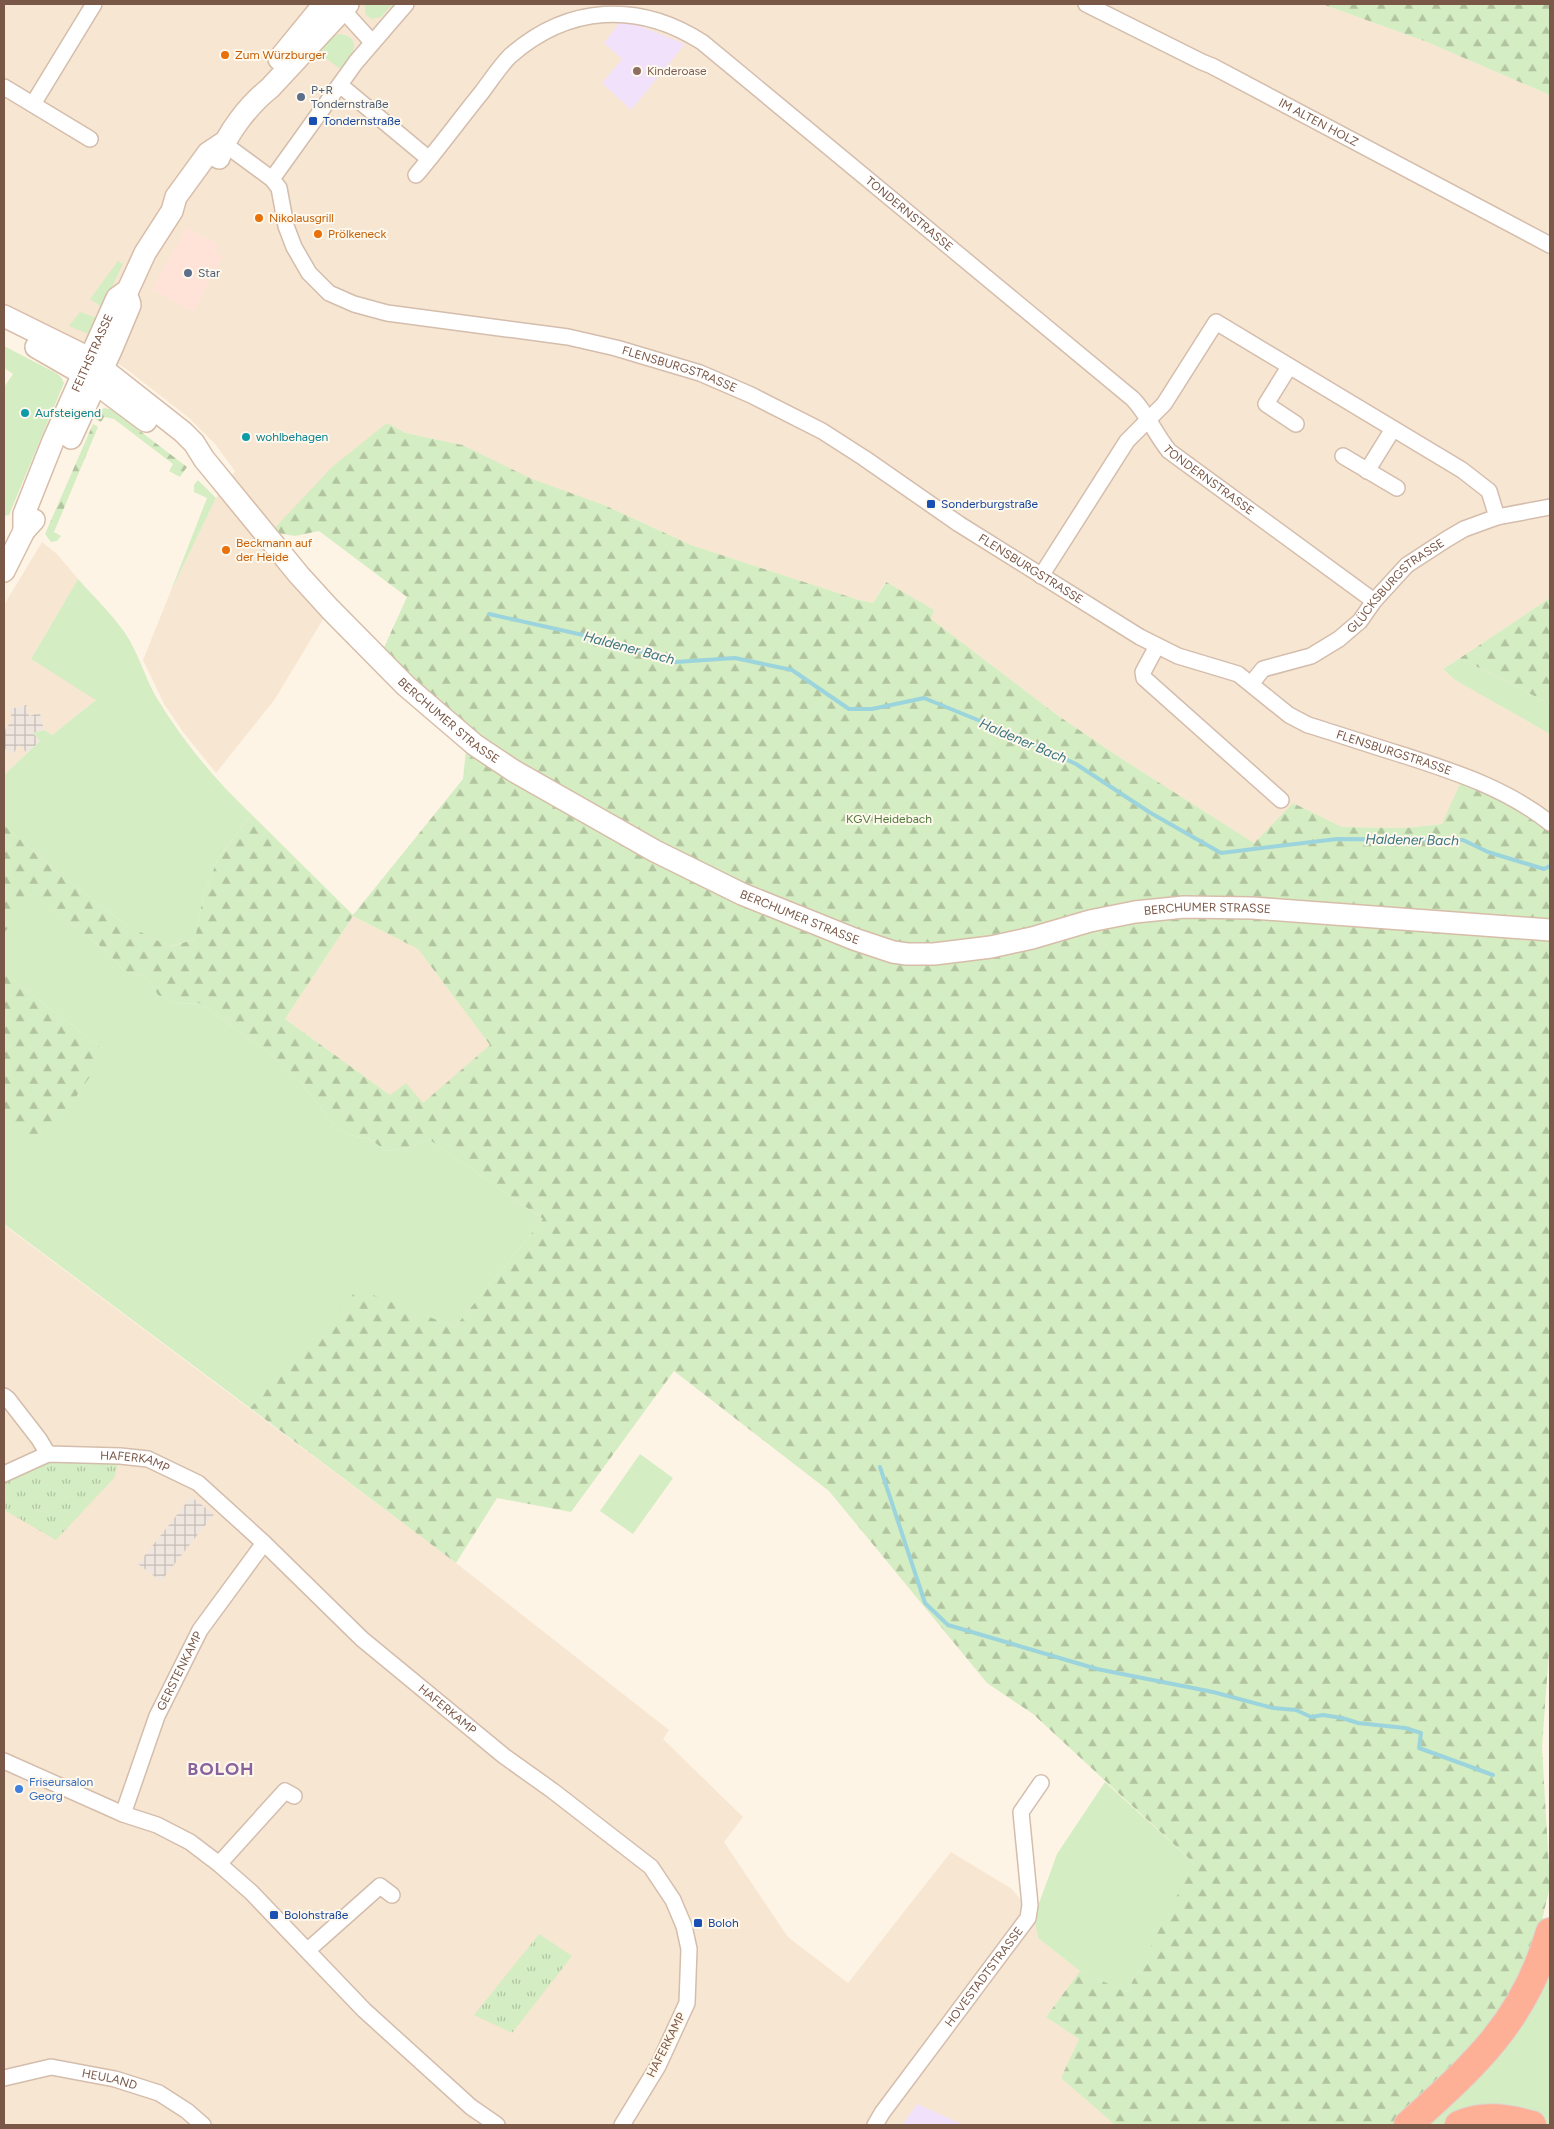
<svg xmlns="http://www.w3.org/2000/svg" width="1554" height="2129" viewBox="0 0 1554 2129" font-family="Figtree,sans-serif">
<defs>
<pattern id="industrial-grid" width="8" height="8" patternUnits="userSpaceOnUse" patternTransform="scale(1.25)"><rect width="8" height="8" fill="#eee6df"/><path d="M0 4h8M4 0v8" fill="none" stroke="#c6bdb7"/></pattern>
<pattern id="forest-firs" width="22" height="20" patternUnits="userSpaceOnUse" patternTransform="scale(1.25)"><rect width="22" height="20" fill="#d4edc2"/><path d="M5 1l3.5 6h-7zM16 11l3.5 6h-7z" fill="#b1c39f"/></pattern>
<pattern id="park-tufts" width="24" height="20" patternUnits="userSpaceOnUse" patternTransform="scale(1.25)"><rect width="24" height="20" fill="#d4edc2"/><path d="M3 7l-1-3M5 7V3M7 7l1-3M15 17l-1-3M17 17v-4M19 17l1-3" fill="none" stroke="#b1c39f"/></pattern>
</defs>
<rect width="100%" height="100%" fill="#fef4e5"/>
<path fill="#f7e6d2" d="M 4,4 L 1322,4 L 1427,42 L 1550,95 L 1550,598 L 1443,669 L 1455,680 L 1550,734 L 1550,823 L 1442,824 L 1405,828 L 1342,827 L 1293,803 L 1254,843 L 1125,761 L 1057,715 L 931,619 L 934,610 L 885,582 L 873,603 L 859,600 L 691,545 L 604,505 L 530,479 L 462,445 L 406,433 L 387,423 L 271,532 L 331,606 L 275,699 L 216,773 L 183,732 L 164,704 L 143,660 L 170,593 L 216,498 L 235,471 L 215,444 L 189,418 L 125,368 L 57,329 L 52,328 L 4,303 Z
M 42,542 L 57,554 L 78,579 L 31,659 L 97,699 L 52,735 L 44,730 L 40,713 L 29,716 L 27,705 L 4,731 L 4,605 Z
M 19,744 L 27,753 L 4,775 L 4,748 L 13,754 Z
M 353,916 L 418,949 L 490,1045 L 423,1104 L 390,1095 L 285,1019 Z
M 4,1225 L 456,1563 L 669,1730 L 663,1739 L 743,1817 L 724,1842 L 788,1937 L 848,1983 L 951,1852 L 1012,1889 L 1034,1917 L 1038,1938 L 1080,1971 L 1046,2017 L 1079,2039 L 1061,2078 L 1115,2125 L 4,2125 Z"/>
<path fill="#ffe3d8" d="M 186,228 L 219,245 L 215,252 L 223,256 L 193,312 L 152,289 Z"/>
<path fill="url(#industrial-grid)" d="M 27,705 L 29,716 L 40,713 L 44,730 L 33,733 L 40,741 L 27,753 L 19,745 L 13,754 L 4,748 L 4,731 L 12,720 L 10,709 Z
M 191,1497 L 214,1514 L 161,1581 L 138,1564 Z"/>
<path fill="#f1e1fb" d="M 619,23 L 637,25 L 685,44 L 631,110 L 602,83 L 622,59 L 604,43 Z
M 917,2104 L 964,2125 L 902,2125 Z"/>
<path fill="#d4edc2" d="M 365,4 L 393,4 L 381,17 L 371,19 L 365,14 Z
M 339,34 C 365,37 351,58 342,70 L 317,52 L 332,36 Z
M 118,261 L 123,264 L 102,307 L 90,299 Z
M 80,312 L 99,319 L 91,335 L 69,326 Z
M 4,346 L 56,373 L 61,377 L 64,383 L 9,515 L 4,516 L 4,387 L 13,374 L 4,368 Z
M 198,480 L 216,498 L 170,593 L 207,498 L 194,492 L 194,485 Z
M 78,579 C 93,596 112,614 125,633 C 138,652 144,675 155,695 C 181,739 214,779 251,814 L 217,861 L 203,897 L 195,939 L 169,947 L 125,924 L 55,871 L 4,825 L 4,775 L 40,741 L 33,733 L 44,730 L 52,735 L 96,700 L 31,659 Z
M 1460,658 L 1550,704 L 1550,734 L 1455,680 L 1443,669 Z
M 33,895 L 104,949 L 124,971 L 147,977 L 158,995 L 181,1004 L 199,1003 L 281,1062 L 303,1085 L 334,1125 L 350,1135 L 370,1139 L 386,1151 L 408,1148 L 430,1140 L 543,1219 L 455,1327 L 358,1290 L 250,1408 L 4,1224 L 4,1122 L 107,1052 L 4,973 L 4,933 Z
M 640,1454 L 673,1478 L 633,1534 L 600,1511 Z
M 1105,1782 L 1195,1864 L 1127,1992 L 1080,1971 L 1038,1938 L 1034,1917 L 1057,1854 Z
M 1550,1954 L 1550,2125 L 1538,2121 L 1449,2121 L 1442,2125 L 1422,2125 Z"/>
<path fill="url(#forest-firs)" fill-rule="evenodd" d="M 1322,4 L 1550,4 L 1550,95 L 1427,42 Z
M 104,408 L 110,409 L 119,415 L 187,467 L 180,477 L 169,471 L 173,464 L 114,419 L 104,417 L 101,422 L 95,419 L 96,414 Z
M 387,423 L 406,433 L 462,445 L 532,479 L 604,505 L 691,545 L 859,600 L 873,603 L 886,582 L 934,610 L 931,619 L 1057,715 L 1125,761 L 1254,843 L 1293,803 L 1342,827 L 1405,828 L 1442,824 L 1464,775 L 1550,823 L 1550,1637 L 1542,1747 L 1550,1886 L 1539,1933 L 1530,1959 L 1490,2031 L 1399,2125 L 1115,2125 L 1061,2078 L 1079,2039 L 1046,2017 L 1080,1971 L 1127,1992 L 1194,1863 L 1033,1714 L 987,1683 L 829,1491 L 674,1371 L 571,1512 L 497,1498 L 456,1563 L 250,1408 L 358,1289 L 455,1327 L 543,1219 L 430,1140 L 408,1148 L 386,1151 L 370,1139 L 350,1135 L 334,1125 L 303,1085 L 281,1062 L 199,1003 L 181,1004 L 158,995 L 147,977 L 124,971 L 104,949 L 34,896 L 4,933 L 4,825 L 55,871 L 125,924 L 170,947 L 195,939 L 203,897 L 217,861 L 251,814 L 353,915 L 463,779 L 468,730 L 382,652 L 407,597 L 319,531 L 295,536 L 271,532 L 332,467 ZM 353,916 L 418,949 L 490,1045 L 423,1103 L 406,1083 L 390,1095 L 285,1019 Z
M 93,424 L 98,427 L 54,532 L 61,536 L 57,541 L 51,542 L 45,534 Z
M 1550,598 L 1550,704 L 1460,658 Z
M 4,973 L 107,1052 L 42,1146 L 5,1121 L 4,1122 Z"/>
<path fill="url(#park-tufts)" d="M 48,1454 L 120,1456 L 114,1478 L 56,1540 L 4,1510 L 4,1474 Z
M 539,1934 L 572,1956 L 512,2033 L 474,2015 Z"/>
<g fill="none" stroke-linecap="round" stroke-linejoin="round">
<path stroke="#9cd4dd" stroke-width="4" d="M 489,614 L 601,639 L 676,662 L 735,658 L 792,670 L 849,709 L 872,709 L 924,698 L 1012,734 L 1076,764 L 1149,812 L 1221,853 L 1337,839 L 1463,840 L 1488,852 L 1544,869 L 1550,866
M 880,1467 L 925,1603 L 948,1625 L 1097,1669 L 1213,1692 L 1273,1708 L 1296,1710 L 1311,1717 L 1323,1715 L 1342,1718 L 1358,1723 L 1405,1728 L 1421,1733 L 1419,1748 L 1493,1775"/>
<g stroke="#d4bdac" stroke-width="18">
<g id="minor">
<path id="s1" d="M 1086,4 L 1202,62 L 1212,66 L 1550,245"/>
<path d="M 342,9 L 372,42"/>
<path d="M 340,85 L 429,159"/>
<path d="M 4,87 L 90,139"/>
<path d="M 33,104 L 94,4"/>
<path id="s2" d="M 223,143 L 272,179 L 279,188 L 286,226 L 294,247 L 309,273 L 329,293 L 354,304 L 387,313 L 568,337 L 616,348 L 700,373 L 751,395 L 822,431 L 864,458 L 959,524 L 1140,637 L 1178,656 L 1238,674 L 1289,715 L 1308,725 C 1341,735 1373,746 1406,756 C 1458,773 1507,789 1550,823"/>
<path id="s3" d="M 416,175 C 439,148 460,119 482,92 C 491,80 500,66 510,56 C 568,5 638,1 702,42 L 1133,399 C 1148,415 1155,434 1169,451 L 1374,601"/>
<path d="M 272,179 L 356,62 L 406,4"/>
<path d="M 1289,367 L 1266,404 L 1296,424"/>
<path d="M 1343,456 L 1397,488"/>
<path d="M 1367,471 L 1393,429"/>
<path d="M 1041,576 L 1127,441 L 1164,404 L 1216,322 L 1462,470 L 1489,491 L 1497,517"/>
<path d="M 1157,646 L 1143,672 L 1144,678 L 1281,800"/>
<path id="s4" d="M 1251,684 L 1263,669 L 1311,656 L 1339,639 L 1360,621 L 1374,601 L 1407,565 L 1447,539 L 1464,529 L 1497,517 L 1550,507"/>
<path d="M 4,1396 L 8,1399 L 39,1439 L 48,1454"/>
<path id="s5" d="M 4,1474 L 48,1454 L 120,1456 L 148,1459 L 198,1483 L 264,1543 L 362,1639 L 504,1756 L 553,1791 L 651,1867 L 673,1900 L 684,1926 L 689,1949 L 687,2003 L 658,2066 L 622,2125"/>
<path d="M 4,1761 L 123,1814 L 157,1825 L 190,1842 L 219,1864 L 251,1892 L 364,2010 L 471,2107 L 497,2125"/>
<path id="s6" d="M 123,1814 L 157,1716 L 200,1630 L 264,1543"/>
<path d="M 219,1864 L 285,1791 L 294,1796"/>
<path d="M 308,1950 L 380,1886 L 392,1895"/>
<path id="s7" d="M 4,2078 L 51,2067 L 115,2079 L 159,2093 L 187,2111 L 203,2125"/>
<path id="s8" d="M 875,2125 L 882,2113 L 1028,1918 L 1030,1905 L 1021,1812 L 1041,1783"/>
</g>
</g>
<g stroke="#d7bda9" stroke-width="24">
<g id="secondary">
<path d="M 279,59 L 324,4"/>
<path d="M 219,158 C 226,133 250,104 270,88 L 348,4"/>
<path id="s9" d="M 4,316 L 89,358 L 183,432 L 194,443 L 204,459 L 299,575 L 330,609 L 406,686 L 475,745 L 514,771 L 655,851 L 742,894 L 854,939 L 893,952 L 907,954 L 934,954 L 991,947 L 1032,938 L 1090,921 L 1135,912 L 1184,907 L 1253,908 L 1550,930"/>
<path d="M 36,347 L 83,374 L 146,421"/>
<path d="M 71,438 L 112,348 L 130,305 L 129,301"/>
<path id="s10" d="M 24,531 L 24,514 L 53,441 L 117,298 L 128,290 L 145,253 L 172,211 L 176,197 L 208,153 L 223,143"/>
<path d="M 4,571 L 24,531 L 34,520"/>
</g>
</g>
<g stroke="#dcd4cf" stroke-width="30">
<path id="motorway" d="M 1408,2125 C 1475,2065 1524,2021 1550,1932
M 1459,2125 C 1483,2114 1507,2118 1532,2125"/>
</g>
<use href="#minor" stroke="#fff" stroke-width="15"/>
<use href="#secondary" stroke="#fff" stroke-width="21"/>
<use href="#motorway" stroke="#feb096" stroke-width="28"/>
</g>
<g fill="#e8710a" stroke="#fff8ed" stroke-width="2">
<circle cx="225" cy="55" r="5"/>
<circle cx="259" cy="218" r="5"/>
<circle cx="318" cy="234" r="5"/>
<circle cx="226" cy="550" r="5"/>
</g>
<circle fill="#8d6e63" stroke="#fff8ed" stroke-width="2" cx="637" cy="71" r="5"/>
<g fill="#5c6f8a" stroke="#fff8ed" stroke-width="2">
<circle cx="301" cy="97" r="5"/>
<circle cx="188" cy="273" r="5"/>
</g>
<g fill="#1a4fb4" stroke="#fff8ed" stroke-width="2">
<rect x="308" y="116" width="10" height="10" rx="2.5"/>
<rect x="926" y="499" width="10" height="10" rx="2.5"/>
<rect x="269" y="1910" width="10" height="10" rx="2.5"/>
<rect x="693" y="1918" width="10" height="10" rx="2.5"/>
</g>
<g fill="#0f9aa8" stroke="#fff8ed" stroke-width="2">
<circle cx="25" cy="413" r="5"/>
<circle cx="246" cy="437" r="5"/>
</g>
<circle fill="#3f7fe0" stroke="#fff8ed" stroke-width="2" cx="19" cy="1789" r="5"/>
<g text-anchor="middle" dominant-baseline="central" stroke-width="4" stroke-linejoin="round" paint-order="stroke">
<g font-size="12" fill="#c56008" stroke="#fff8ed" text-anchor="start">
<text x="235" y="55">Zum Würzburger</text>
<text x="269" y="218">Nikolausgrill</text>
<text x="328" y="234">Prölkeneck</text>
<text x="236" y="543">Beckmann auf<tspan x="236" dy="14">der Heide</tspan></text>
</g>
<g font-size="12" fill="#785e54" stroke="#fff8ed" text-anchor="start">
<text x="647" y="71">Kinderoase</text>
</g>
<g font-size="12" fill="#4e5e75" stroke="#fff8ed" text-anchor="start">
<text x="311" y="90">P+R<tspan x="311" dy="14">Tondernstraße</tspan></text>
<text x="198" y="273">Star</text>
</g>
<g font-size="12" fill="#164399" stroke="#fff8ed" text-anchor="start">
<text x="323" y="121">Tondernstraße</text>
<text x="941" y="504">Sonderburgstraße</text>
<text x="284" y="1915">Bolohstraße</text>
<text x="708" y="1923">Boloh</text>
</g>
<g font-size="12" fill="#7a5847" stroke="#fff8ed">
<text stroke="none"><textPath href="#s1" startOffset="261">IM ALTEN HOLZ</textPath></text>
<text stroke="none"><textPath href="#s3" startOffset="629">TONDERNSTRASSE</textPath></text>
<text stroke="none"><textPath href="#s10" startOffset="192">FEITHSTRASSE</textPath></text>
<text stroke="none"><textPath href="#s2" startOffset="552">FLENSBURGSTRASSE</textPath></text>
<text stroke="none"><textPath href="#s3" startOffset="1032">TONDERNSTRASSE</textPath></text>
<text stroke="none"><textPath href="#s2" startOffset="958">FLENSBURGSTRASSE</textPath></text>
<text stroke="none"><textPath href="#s4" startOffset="180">GLÜCKSBURGSTRASSE</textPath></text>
<text stroke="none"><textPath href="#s9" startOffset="608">BERCHUMER STRASSE</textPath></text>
<text stroke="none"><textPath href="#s2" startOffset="1369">FLENSBURGSTRASSE</textPath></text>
<text stroke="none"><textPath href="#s9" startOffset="1431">BERCHUMER STRASSE</textPath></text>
<text stroke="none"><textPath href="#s9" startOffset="1012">BERCHUMER STRASSE</textPath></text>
<text stroke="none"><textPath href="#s5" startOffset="136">HAFERKAMP</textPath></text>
<text stroke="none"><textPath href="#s6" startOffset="154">GERSTENKAMP</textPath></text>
<text stroke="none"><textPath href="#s5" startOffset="541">HAFERKAMP</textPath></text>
<text stroke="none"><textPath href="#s8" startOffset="184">HOVESTADTSTRASSE</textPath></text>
<text transform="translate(666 2045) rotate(-63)">HAFERKAMP</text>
<text stroke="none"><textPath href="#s7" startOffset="108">HEULAND</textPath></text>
</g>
<g font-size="12" fill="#0d838f" stroke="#fff8ed" text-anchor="start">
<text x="35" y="413">Aufsteigend</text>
<text x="256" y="437">wohlbehagen</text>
</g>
<g font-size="12" fill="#4f7a3c" stroke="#fff8ed">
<text x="889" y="819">KGV Heidebach</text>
</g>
<g font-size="12" fill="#366cbe" stroke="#fff8ed" text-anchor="start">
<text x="29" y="1782">Friseursalon<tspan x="29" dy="14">Georg</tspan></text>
</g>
<g font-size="14" font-style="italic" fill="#3a7681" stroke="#fff8ed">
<text transform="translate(629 648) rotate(15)">Haldener Bach</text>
<text transform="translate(1023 741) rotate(23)">Haldener Bach</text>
<text transform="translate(1412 840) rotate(1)">Haldener Bach</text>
</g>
<g font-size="18" font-weight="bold" letter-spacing="1" fill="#89629e" stroke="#fff8ed">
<text x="221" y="1769">BOLOH</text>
</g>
</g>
<rect width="1554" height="2129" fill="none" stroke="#7a5847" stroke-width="10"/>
</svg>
